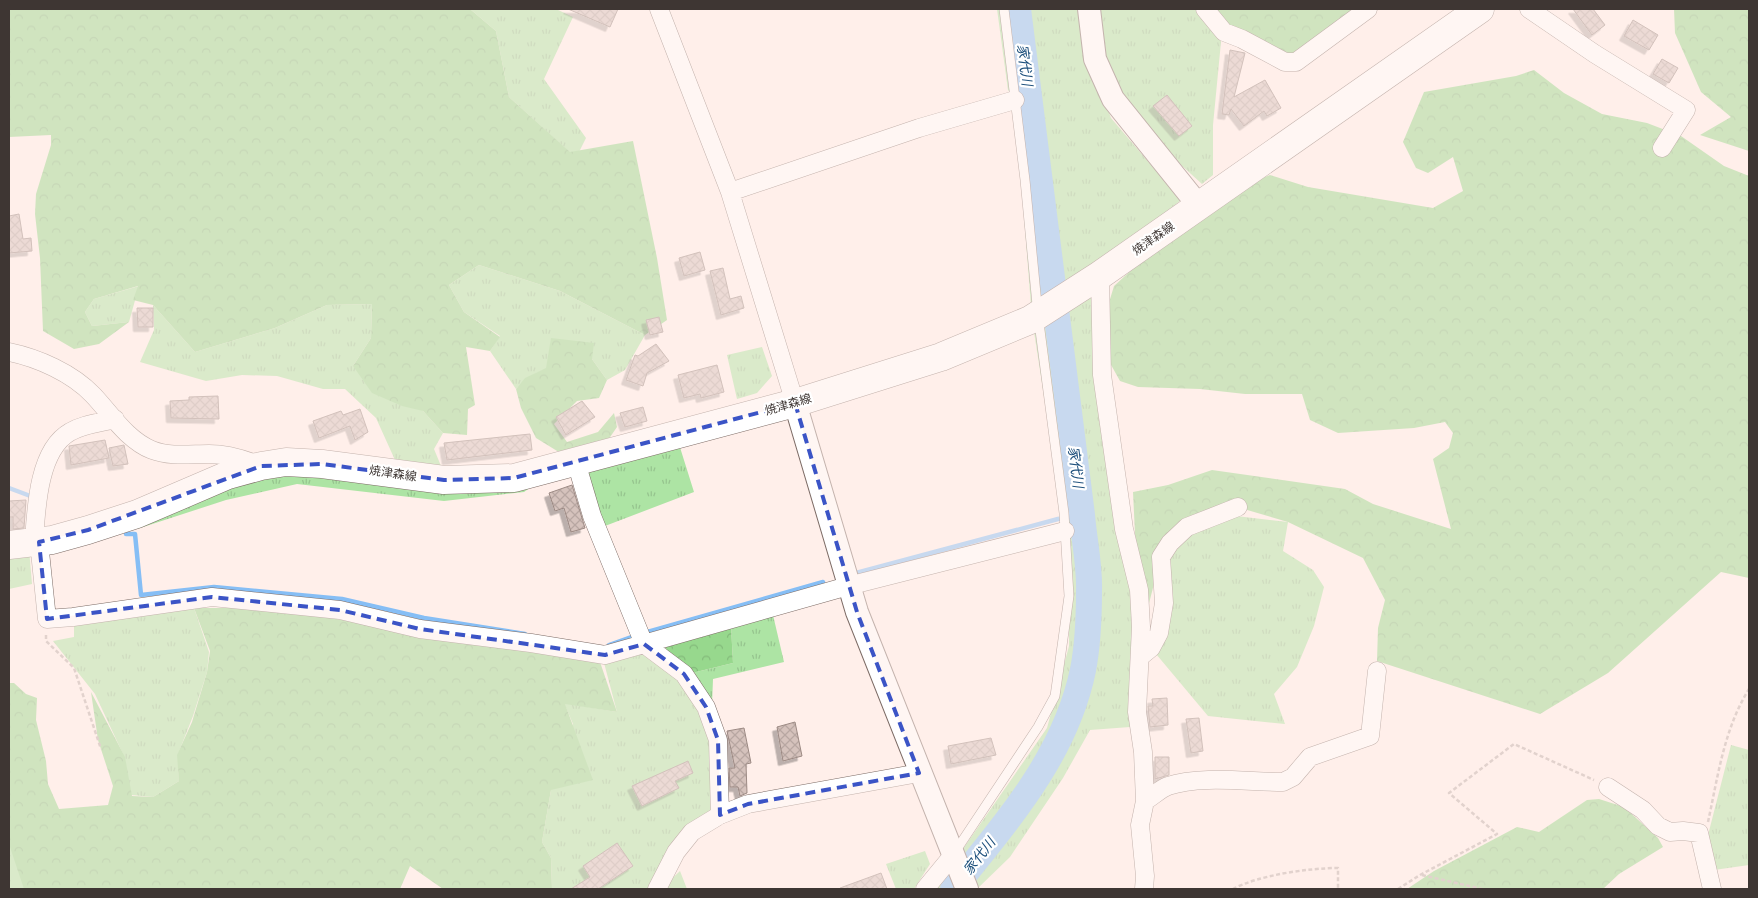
<svg xmlns="http://www.w3.org/2000/svg" width="1758" height="898" viewBox="0 0 1758 898" font-family="Lora,'Noto Sans JP',serif">
<defs>
<pattern id="grass-tufts" width="24" height="20" patternUnits="userSpaceOnUse" patternTransform="scale(1.25)"><rect width="24" height="20" fill="#ade4a4"/><path d="M3 7l-1-3M5 7V3M7 7l1-3M15 17l-1-3M17 17v-4M19 17l1-3" fill="none" stroke="#96c48e"/></pattern>
<pattern id="forest-crowns" width="20" height="18" patternUnits="userSpaceOnUse" patternTransform="scale(1.25)"><rect width="20" height="18" fill="#97d88d"/><path d="M2 6a3 3 0 1 1 6 0M12 15a3 3 0 1 1 6 0" fill="none" stroke="#83ba7a"/></pattern>
<pattern id="building-cross-hatch" width="8" height="8" patternUnits="userSpaceOnUse" patternTransform="scale(1.25)"><rect width="8" height="8" fill="#d5c2bc"/><path d="M0 0l8 8M0 8l8-8" fill="none" stroke="#b8a7a2"/></pattern>
<filter id="shadow"><feDropShadow dx="-4.5" dy="4.5" stdDeviation="0" flood-color="#0004"/></filter>
</defs>
<rect width="100%" height="100%" fill="#ffefea"/>
<path fill="url(#grass-tufts)" d="M 470,9 L 556,9 L 573,17 L 544,79 L 586,138 L 576,158 L 509,97 L 496,31 Z
M 997,9 L 1082,9 L 1090,61 L 1111,118 L 1181,200 L 1096,271 L 1102,366 L 1140,607 L 1130,727 L 1090,730 L 1063,778 L 1010,857 L 977,889 L 935,889 L 1047,728 L 1069,646 L 1069,564 L 1065,531 L 1032,319 L 1015,100 L 1008,90 Z
M 1089,9 L 1205,9 L 1218,26 L 1221,42 L 1213,125 L 1213,175 L 1202,184 L 1170,155 L 1117,96 Z
M 479,265 L 560,291 L 645,335 L 625,370 L 607,380 L 592,359 C 564,365 535,366 516,389 L 490,351 L 500,336 L 464,312 L 449,285 Z
M 139,286 L 129,322 L 92,326 L 85,312 L 94,299 Z
M 372,304 L 371,338 L 353,366 L 423,411 L 443,433 L 434,449 L 441,466 L 395,460 L 376,418 L 345,389 L 323,389 L 277,376 L 242,375 L 206,381 L 140,362 L 154,330 L 153,305 L 195,352 L 275,328 L 327,305 Z
M 762,347 L 772,376 L 757,393 L 737,399 L 727,355 Z
M 678,441 L 694,492 L 605,526 L 582,469 Z
M 284,471 L 538,482 L 524,492 L 444,501 L 297,484 L 226,500 L 137,529 L 122,526 L 237,479 Z
M 1236,516 L 1288,522 L 1283,551 L 1313,570 L 1324,587 L 1314,626 L 1297,667 L 1274,694 L 1285,724 L 1208,716 L 1151,648 L 1161,557 L 1187,527 Z
M 29,549 L 32,584 L 9,589 L 9,552 Z
M 194,608 L 209,652 L 207,672 L 193,716 L 178,754 L 179,781 L 153,797 L 131,795 L 123,754 L 95,694 L 53,641 L 74,637 L 74,624 Z
M 773,615 L 784,662 L 713,679 L 712,705 L 692,673 L 733,663 L 731,626 Z
M 642,651 L 687,678 L 708,713 L 720,811 L 656,889 L 552,889 L 551,858 L 542,842 L 551,790 L 573,724 L 564,703 L 617,712 L 603,659 Z
M 1731,745 L 1749,750 L 1749,865 L 1714,870 L 1706,843 Z
M 9,841 L 100,889 L 9,889 Z
M 925,851 L 930,864 L 914,889 L 896,889 L 886,864 Z
M 680,871 L 687,889 L 661,889 L 662,888 Z"/>
<path fill="url(#forest-crowns)" d="M 9,9 L 470,9 L 496,31 L 509,97 L 570,152 L 633,141 L 657,258 L 667,320 L 645,335 L 560,291 L 479,265 L 449,285 L 464,312 L 500,337 L 490,351 L 466,347 L 475,405 L 468,409 L 467,435 L 443,433 L 423,411 L 402,406 L 372,393 L 353,366 L 371,338 L 372,304 L 327,305 L 275,328 L 195,352 L 153,305 L 133,300 L 138,286 L 94,299 L 85,312 L 92,326 L 129,322 L 99,344 L 74,349 L 43,331 L 40,258 L 35,214 L 36,194 L 51,145 L 51,135 L 9,137 Z
M 1209,9 L 1360,9 L 1296,56 L 1218,26 Z
M 1674,9 L 1749,9 L 1749,151 L 1700,135 L 1731,117 L 1701,92 L 1675,33 Z
M 1534,70 L 1564,93 L 1602,114 L 1647,123 L 1681,136 L 1724,166 L 1749,176 L 1749,578 L 1721,572 L 1608,673 L 1540,714 L 1377,661 L 1378,628 L 1385,600 L 1363,558 L 1288,522 L 1237,507 L 1205,511 L 1161,557 L 1140,638 L 1133,492 L 1168,485 L 1212,470 L 1345,489 L 1373,504 L 1451,529 L 1433,459 L 1449,448 L 1453,433 L 1445,422 L 1414,428 L 1338,433 L 1310,420 L 1302,394 L 1245,394 L 1200,389 L 1138,387 L 1120,381 L 1110,363 L 1101,329 L 1114,286 L 1209,199 L 1270,175 L 1308,187 L 1433,208 L 1463,191 L 1453,157 L 1428,173 L 1416,168 L 1403,142 L 1424,92 L 1516,76 Z
M 551,338 L 594,343 L 592,359 L 607,380 L 599,398 L 577,401 L 554,424 L 567,442 L 598,432 L 614,413 L 617,427 L 606,443 L 562,454 L 536,438 L 521,408 L 516,389 L 525,378 L 546,368 Z
M 194,608 L 264,608 L 599,659 L 617,712 L 565,704 L 593,780 L 551,790 L 542,842 L 551,858 L 552,889 L 443,889 L 410,866 L 400,889 L 24,889 L 9,844 L 9,683 L 14,683 L 26,694 L 37,698 L 36,720 L 46,761 L 48,784 L 59,809 L 108,805 L 113,786 L 98,740 L 91,692 L 125,757 L 132,796 L 153,797 L 179,781 L 177,755 L 192,722 L 207,672 L 210,651 Z
M 731,626 L 733,663 L 692,673 L 669,653 L 663,644 Z
M 1599,799 L 1624,807 L 1658,838 L 1663,847 L 1619,874 L 1603,889 L 1407,889 L 1434,871 L 1517,827 L 1539,832 L 1587,800 Z"/>
<g fill="none" stroke-linecap="round" stroke-linejoin="round">
<path stroke="#86bef5" stroke-width="4.5" d="M 9,488 L 33,497
M 126,534 L 135,534 L 141,595 L 214,587 L 342,599 L 424,618 L 525,634
M 856,573 L 1058,519 L 1082,515
M 644,633 L 823,582
M 609,645 L 637,635"/>
<path stroke="#86bef5" stroke-width="26" d="M 953,889 C 1006,822 1065,757 1083,670 C 1088,644 1089,617 1089,591 C 1090,566 1084,540 1082,515 L 1018,9"/>
</g>
<path fill="url(#building-cross-hatch)" stroke="#9c8a84" filter="url(#shadow)" d="M 568,9 L 618,9 L 610,27 Z
M 1573,9 L 1593,9 L 1605,25 L 1592,35 Z
M 1633,20 L 1658,35 L 1649,50 L 1624,36 Z
M 1230,50 L 1245,53 L 1234,97 L 1265,80 L 1281,108 L 1267,116 L 1264,111 L 1244,126 L 1231,109 L 1229,115 L 1222,114 Z
M 1662,59 L 1678,68 L 1669,83 L 1653,74 Z
M 1167,95 L 1192,126 L 1179,136 L 1153,106 Z
M 19,214 L 23,239 L 31,238 L 32,251 L 9,253 L 9,216 Z
M 700,252 L 705,270 L 684,276 L 679,258 Z
M 723,268 L 730,299 L 741,296 L 744,308 L 721,315 L 710,271 Z
M 137,308 L 153,308 L 153,327 L 138,327 Z
M 659,317 L 663,332 L 650,335 L 646,320 Z
M 656,344 L 669,361 L 647,373 L 643,386 L 626,380 L 635,355 L 638,356 Z
M 717,365 L 724,392 L 701,398 L 700,394 L 684,398 L 678,375 Z
M 218,396 L 219,419 L 171,418 L 170,401 L 189,400 L 189,397 Z
M 582,401 L 595,417 L 566,435 L 556,417 Z
M 643,407 L 647,421 L 625,427 L 620,413 Z
M 360,409 L 368,432 L 355,440 L 350,426 L 319,438 L 313,421 L 341,411 L 343,415 Z
M 530,434 L 532,450 L 447,460 L 444,443 Z
M 105,440 L 109,458 L 71,465 L 69,446 Z
M 124,445 L 128,464 L 113,466 L 109,448 Z
M 572,485 L 585,528 L 571,532 L 564,508 L 555,511 L 549,493 Z
M 26,500 L 24,528 L 13,529 L 13,517 L 9,517 L 9,501 Z
M 1167,698 L 1168,725 L 1150,727 L 1148,706 L 1153,706 L 1152,699 Z
M 1199,718 L 1203,751 L 1191,753 L 1186,719 Z
M 795,722 L 802,756 L 783,761 L 777,727 Z
M 744,728 L 751,763 L 746,764 L 747,793 L 740,796 L 738,787 L 730,787 L 729,768 L 735,768 L 727,731 Z
M 991,738 L 996,755 L 951,764 L 948,746 Z
M 1155,757 L 1169,757 L 1169,775 L 1155,779 Z
M 688,761 L 693,773 L 675,781 L 679,788 L 642,806 L 632,786 Z
M 617,843 L 633,866 L 598,889 L 571,889 L 590,877 L 583,866 Z
M 881,873 L 887,889 L 840,889 L 840,888 Z"/>
<g fill="none" stroke-linecap="round" stroke-linejoin="round">
<g stroke="#7c6b65" stroke-width="10">
<path id="service" d="M 955,852 L 1038,727 L 1055,696 L 1069,596 L 1064,513 L 1038,315 L 1025,180 L 1004,9"/>
</g>
<g stroke="#7c6b65" stroke-width="19">
<path id="minor" d="M 659,9 L 730,192 L 795,403
M 1205,9 L 1224,32 L 1242,39 L 1285,62 L 1296,62 L 1368,9
M 1529,9 L 1595,54 L 1686,110 L 1662,148
M 730,192 L 919,128 L 1015,100
M 1100,275 L 1102,375 L 1124,529 L 1139,590 L 1141,627 L 1137,712 L 1143,752 L 1145,801 L 1140,825 L 1145,876 L 1144,889
M 9,352 C 38,358 72,373 93,395 C 111,414 127,440 152,450 C 170,457 190,454 209,454 C 228,454 244,459 261,466
M 576,462 L 592,516 L 644,644 L 684,674 L 706,707 L 718,740 L 720,815
M 34,542 C 36,510 38,450 70,432 C 83,424 100,423 115,419
M 39,542 L 47,619 L 73,617 L 212,597 L 340,610 L 420,629 L 531,643 L 605,655 L 848,586 L 1065,531
M 1140,657 L 1151,648 L 1159,633 L 1164,603 L 1161,557 L 1170,543 L 1187,527 L 1238,507
M 1608,787 L 1643,810 L 1658,826 L 1670,832 L 1683,831 L 1699,833 L 1712,889
M 1145,801 C 1152,797 1160,789 1168,786 C 1200,775 1249,782 1283,782 L 1293,777 L 1310,757 L 1370,736 L 1377,671
M 657,889 L 676,852 L 692,832 L 720,815 L 748,804 L 919,773
M 925,889 L 953,855"/>
</g>
<g stroke="#7c6b65" stroke-width="24">
<path id="tertiary" d="M 1089,9 L 1095,59 L 1113,99 L 1199,206
M 795,403 L 857,612 L 967,889"/>
</g>
<g stroke="#7c6b65" stroke-width="29">
<path id="primary" d="M 9,545 L 52,540 L 88,530 L 137,514 L 228,475 L 261,466 L 286,462 L 322,464 L 444,480 L 514,478 L 795,403 L 941,357 L 1030,320 L 1100,275 L 1480,9"/>
</g>
<path stroke="#beb0ac" stroke-width="2.5" stroke-dasharray="4 2.5" stroke-linecap="butt" d="M 46,635 L 46,641 L 74,668 L 101,749
M 1708,822 C 1718,776 1724,729 1749,689
M 1422,875 L 1482,889
M 1233,889 C 1259,875 1309,868 1338,868 L 1338,889
M 1398,889 L 1420,875 L 1497,834 L 1449,793 L 1514,744 L 1594,780"/>
<use href="#service" stroke="#fff" stroke-width="9"/>
<use href="#minor" stroke="#fff" stroke-width="18"/>
<use href="#tertiary" stroke="#fff" stroke-width="22"/>
<use href="#primary" stroke="#fff" stroke-width="28"/>
</g>
<path d="M0 0H1758V898H0ZM 795,403 L 857,612 L 919,773 L 748,804 L 720,815 L 718,740 L 706,707 L 684,674 L 644,644 L 605,655 L 420,629 L 340,610 L 212,597 L 47,619 L 39,542 L 88,530 L 261,466 L 322,464 L 444,480 L 514,478 Z" fill="#ffefea" fill-opacity=".55" fill-rule="evenodd"/>
<path fill="none" stroke="#3b54c6" stroke-width="4" stroke-dasharray="10 6" stroke-linejoin="round" d="M 795,403 L 857,612 L 919,773 L 748,804 L 720,815 L 718,740 L 706,707 L 684,674 L 644,644 L 605,655 L 420,629 L 340,610 L 212,597 L 47,619 L 39,542 L 88,530 L 261,466 L 322,464 L 444,480 L 514,478 Z"/>
<g text-anchor="middle" dominant-baseline="central" stroke-width="4.5" stroke-linejoin="round" paint-order="stroke">
<g font-size="12" fill="#3e3633" stroke="#fff">
<text transform="translate(1153 238) rotate(-35)">焼津森線</text>
<text transform="translate(788 404) rotate(-16)">焼津森線</text>
<text transform="translate(393 473) rotate(8)">焼津森線</text>
</g>
<g font-size="14" font-style="italic" fill="#1f517d" stroke="#fff">
<text transform="translate(1025 65) rotate(83)">家代川</text>
<text transform="translate(1076 467) rotate(83)">家代川</text>
<text transform="translate(979 856) rotate(-52)">家代川</text>
</g>
</g>
<rect width="1758" height="898" fill="none" stroke="#3e3633" stroke-width="20"/>
</svg>
